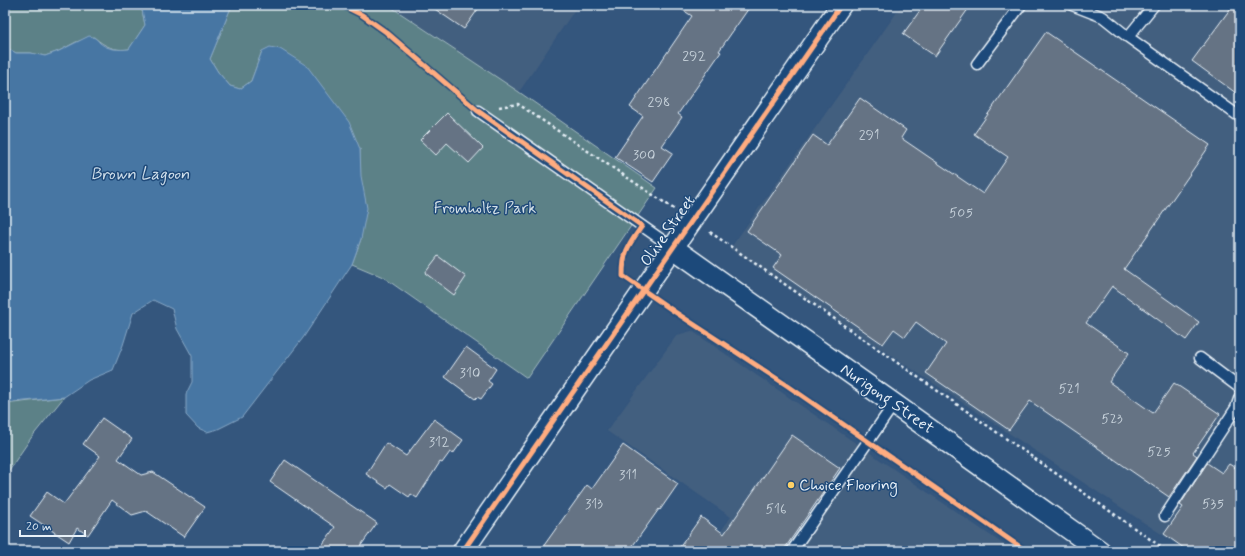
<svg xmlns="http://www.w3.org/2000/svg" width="1245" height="556" viewBox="0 0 1245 556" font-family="Mynerve,sans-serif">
<rect width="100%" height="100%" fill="#34567d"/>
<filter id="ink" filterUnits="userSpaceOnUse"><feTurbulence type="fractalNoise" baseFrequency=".025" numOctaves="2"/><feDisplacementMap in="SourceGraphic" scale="8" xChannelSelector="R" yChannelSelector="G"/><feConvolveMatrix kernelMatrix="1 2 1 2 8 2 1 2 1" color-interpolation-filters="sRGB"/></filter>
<g filter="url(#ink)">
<path fill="#435f7f" d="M 388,5 L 578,5 L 519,92 Z
M 902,5 L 1240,5 L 1240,551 L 1187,551 L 730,249 Z
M 692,331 L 1013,551 L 707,551 L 731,517 L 607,431 L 677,335 Z"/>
<path fill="#5c8187" stroke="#a2b9c0" d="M 5,5 L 141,5 L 145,25 L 129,49 C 115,51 105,47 94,37 L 76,42 L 59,51 L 45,56 L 31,53 L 16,53 L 5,47 Z
M 232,5 L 388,5 L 519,92 L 657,188 L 527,378 L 383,277 L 352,264 L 361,239 L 360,149 L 262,51 L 251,81 L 240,89 L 230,86 L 218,72 L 210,59 Z
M 64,397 L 31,438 L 5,476 L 5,404 Z"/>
<path fill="#4776a3" stroke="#87a7c5" d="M 141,5 L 232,5 L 210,59 L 218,72 L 230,86 L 240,89 L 251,81 L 262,51 L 270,47 L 280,49 L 307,66 L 349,122 L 360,149 L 361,176 L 367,208 L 361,239 L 352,264 L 303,338 L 242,417 L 218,429 L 207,432 L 198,428 L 186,415 L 186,394 L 192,382 L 192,356 L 177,329 L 172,309 L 153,300 L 133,313 L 123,345 L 113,370 L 89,380 L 64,397 L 5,403 L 5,47 L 16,53 L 31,53 L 45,56 L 59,51 L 89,36 C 95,37 96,39 100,43 C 108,50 119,50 129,49 L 145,25 Z"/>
<path fill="#657384" stroke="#e8f1f8" d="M 429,5 L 481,5 L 464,29 Z
M 675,5 L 751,5 L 719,51 L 721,52 L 678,114 L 682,117 L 662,146 L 673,153 L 653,182 L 615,157 L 643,116 L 630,107 L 692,16 Z
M 924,5 L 971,5 L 935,56 L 903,34 Z
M 1233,5 L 1240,5 L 1240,96 L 1192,61 Z
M 1046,32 L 1210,145 L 1124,269 L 1199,322 L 1186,340 L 1112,286 L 1086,323 L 1129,353 L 1109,382 L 1153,413 L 1174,383 L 1220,414 L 1193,453 L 1197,456 L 1169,497 L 1030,401 L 1009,430 L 926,373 L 946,344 L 916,322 L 905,337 L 894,329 L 883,344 L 773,268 L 782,255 L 747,231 L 813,135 L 827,145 L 860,98 L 906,130 L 901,138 L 983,194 L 1008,157 L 974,134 Z
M 447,113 L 483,148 L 469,163 L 447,143 L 436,155 L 420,140 Z
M 438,256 L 466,277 L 454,295 L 425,273 Z
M 466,347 L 496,369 L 488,381 L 492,384 L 481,399 L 477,397 L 475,399 L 445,377 Z
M 102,418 L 132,439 L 118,459 L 141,475 L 153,472 L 205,507 L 184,537 L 146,511 L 132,515 L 112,500 L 88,535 L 77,528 L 69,542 L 30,516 L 47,492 L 64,504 L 100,456 L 83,444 Z
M 434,419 L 463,440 L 453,454 L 450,452 L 442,463 L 440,462 L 417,498 L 411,494 L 409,497 L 390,484 L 387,488 L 366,474 L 386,443 L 406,456 Z
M 792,435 L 840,468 L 783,551 L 677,551 L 701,517 L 724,534 Z
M 623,445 L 678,484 L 660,510 L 659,509 L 629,551 L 540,551 L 587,485 L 592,489 Z
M 285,460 L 377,523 L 357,551 L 318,551 L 335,527 L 270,482 Z
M 1207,463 L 1222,473 L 1229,464 L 1240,471 L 1240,551 L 1188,551 L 1164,534 L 1183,507 L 1180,505 Z"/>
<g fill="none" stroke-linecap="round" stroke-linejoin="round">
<g stroke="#e8f1f8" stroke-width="13">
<path id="service" d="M 1072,5 L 1103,17 L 1128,37 L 1240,117
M 1128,37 L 1154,5
M 977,64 L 1021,5
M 478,111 L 672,247
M 1200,358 L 1240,388
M 1240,396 L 1236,408 L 1240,411
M 1165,516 L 1236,408
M 792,551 L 894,404"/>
</g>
<g stroke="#e8f1f8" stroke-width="23">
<path id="minor" d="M 672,247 L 894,404 L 1100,551
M 463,551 L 841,5"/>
</g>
<path stroke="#e8f1f8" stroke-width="2.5" stroke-dasharray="3 3" stroke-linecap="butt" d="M 499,107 L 518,104 L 674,209
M 710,232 L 1167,551"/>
<use href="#service" stroke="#1f4a7a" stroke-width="10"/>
<use href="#minor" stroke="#1f4a7a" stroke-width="20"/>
<g stroke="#1f4a7a" stroke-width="8">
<path id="cycleway" d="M 342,5 L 362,15 L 386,32 L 478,111 L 642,226 C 628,246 623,251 623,276 L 675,312 L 788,386 L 1026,551
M 463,551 L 841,5"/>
</g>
<use href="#cycleway" stroke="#ffac80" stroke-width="5"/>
</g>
</g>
<circle fill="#ffd166" stroke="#1f4a7a" stroke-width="1.5" cx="791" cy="485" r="4"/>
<g text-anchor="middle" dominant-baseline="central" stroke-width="3" stroke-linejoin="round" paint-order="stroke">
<g font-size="14" fill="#c7d2db">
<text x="694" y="56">292</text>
<text x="659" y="102">298</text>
<text x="869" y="135">291</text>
<text x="644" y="155">300</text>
<text x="961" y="213">505</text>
<text x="470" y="373">310</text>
<text x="1069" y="389">521</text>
<text x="1112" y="419">523</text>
<text x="439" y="442">312</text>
<text x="1159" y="452">525</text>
<text x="628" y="475">311</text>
<text x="594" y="504">313</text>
<text x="1213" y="504">535</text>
<text x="776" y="509">516</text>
</g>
<g font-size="16" fill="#d3e0e7" stroke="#1f4a7a">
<text x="485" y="208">Fromholtz Park</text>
</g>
<g font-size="16" fill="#e8f1f8" stroke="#1f4a7a">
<text transform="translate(668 231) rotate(-55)">Olive Street</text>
<text transform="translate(887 399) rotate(35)">Nurigong Street</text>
</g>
<g font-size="16" fill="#e8f1f8" stroke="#1f4a7a" text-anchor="start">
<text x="799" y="485">Choice Flooring</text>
</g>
<g font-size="17" font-style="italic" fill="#d0dfeb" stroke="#1f4a7a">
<text x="140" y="174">Brown Lagoon</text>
</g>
</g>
<rect width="1245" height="556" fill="none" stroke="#1f4a7a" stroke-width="20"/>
<rect x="10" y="10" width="1225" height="536" fill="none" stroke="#e8f1f8" stroke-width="1.5" filter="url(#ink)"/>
<path d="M20 530v6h65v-6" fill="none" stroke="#e8f1f8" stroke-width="2"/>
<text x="26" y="530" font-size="12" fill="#e8f1f8" stroke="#1f4a7a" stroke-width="3" paint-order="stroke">20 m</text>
</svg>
